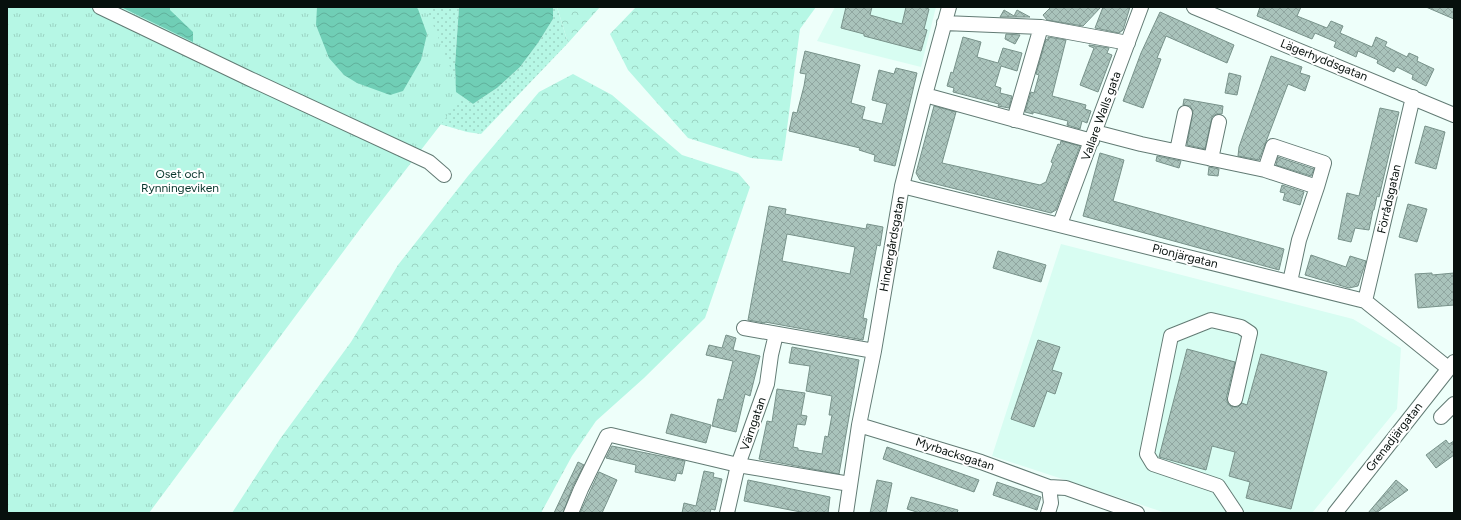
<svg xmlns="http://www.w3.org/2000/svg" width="1461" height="520" viewBox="0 0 1461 520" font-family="Figtree,sans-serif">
<defs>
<pattern id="grass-dots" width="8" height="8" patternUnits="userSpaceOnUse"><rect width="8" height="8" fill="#b6f7e5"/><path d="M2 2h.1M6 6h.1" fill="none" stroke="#9bd3c3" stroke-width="1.8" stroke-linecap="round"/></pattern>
<pattern id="forest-crowns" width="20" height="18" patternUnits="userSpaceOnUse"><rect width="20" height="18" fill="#b6f7e5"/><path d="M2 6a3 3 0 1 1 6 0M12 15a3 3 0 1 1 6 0" fill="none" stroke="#9bd3c3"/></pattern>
<pattern id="park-tufts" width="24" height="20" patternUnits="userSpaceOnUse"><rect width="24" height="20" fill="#b6f7e5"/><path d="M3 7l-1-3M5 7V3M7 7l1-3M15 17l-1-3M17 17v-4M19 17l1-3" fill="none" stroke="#9bd3c3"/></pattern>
<pattern id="water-waves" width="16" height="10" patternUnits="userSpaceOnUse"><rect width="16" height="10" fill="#70ceb6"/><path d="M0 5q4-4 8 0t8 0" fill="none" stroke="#60b09b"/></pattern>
<pattern id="building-cross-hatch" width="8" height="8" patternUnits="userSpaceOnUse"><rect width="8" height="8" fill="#a9c3bb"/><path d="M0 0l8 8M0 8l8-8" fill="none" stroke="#90a6a0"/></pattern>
</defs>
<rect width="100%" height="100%" fill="#eefffa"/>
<path fill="#d8fdf2" d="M 835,7 L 936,7 L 921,67 L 817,41 Z
M 1061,244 L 1353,319 L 1401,348 L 1397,409 L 1312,513 L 1166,513 L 992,456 Z"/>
<path fill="url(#grass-dots)" d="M 416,7 L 459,7 L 455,65 L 456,92 L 473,104 L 497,88 L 520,67 L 538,43 L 553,19 L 553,7 L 557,7 L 568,43 L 481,134 L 467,132 L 363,102 Z"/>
<path fill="url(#forest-crowns)" d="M 557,7 L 600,7 L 568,43 Z
M 636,7 L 816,7 L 800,29 L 785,144 L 782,161 L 751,158 L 688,138 L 628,70 L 610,34 Z
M 573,74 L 612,95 L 682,155 L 738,173 L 750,187 L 705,318 L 644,378 L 596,421 L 572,456 L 541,513 L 232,513 L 280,439 L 351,342 L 398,265 L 468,176 L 539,92 Z"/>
<path fill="url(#park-tufts)" d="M 7,7 L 426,7 L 462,97 L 366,221 L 149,513 L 7,513 Z"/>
<path fill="url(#water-waves)" d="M 121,7 L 170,7 L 170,10 L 193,32 L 193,42 Z
M 317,7 L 416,7 L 418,9 L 427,34 L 421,60 L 403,91 L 390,95 L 357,83 L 344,75 L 329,58 L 316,25 Z
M 459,7 L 553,7 L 553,19 L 538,43 L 520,67 L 497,88 L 473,104 L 456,92 L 455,65 Z"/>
<path fill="url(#building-cross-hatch)" stroke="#78928a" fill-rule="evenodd" d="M 846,7 L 872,7 L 870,15 L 902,24 L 906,7 L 923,7 L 929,9 L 924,29 L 927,30 L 921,51 L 864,36 L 864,34 L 841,28 Z
M 1051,7 L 1101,7 L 1083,26 L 1047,20 L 1043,15 Z
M 1103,7 L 1130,7 L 1123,30 L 1119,33 L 1095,28 Z
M 1260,7 L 1301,7 L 1297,16 L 1327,28 L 1331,21 L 1343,26 L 1340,33 L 1372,47 L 1376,37 L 1387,42 L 1385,46 L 1407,57 L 1409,53 L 1418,57 L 1417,61 L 1434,69 L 1426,86 L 1412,79 L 1413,75 L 1397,67 L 1394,72 L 1377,63 L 1378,60 L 1358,51 L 1356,57 L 1334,47 L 1336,42 L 1315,33 L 1312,39 L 1257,16 Z
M 1426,7 L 1454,7 L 1454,19 Z
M 1004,10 L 1014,16 L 1017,10 L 1030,17 L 1000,17 Z
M 1160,12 L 1234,45 L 1227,63 L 1166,36 L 1157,58 L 1161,59 L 1143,108 L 1123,101 L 1141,53 Z
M 1006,34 L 1020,35 L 1015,44 L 1005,39 Z
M 963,37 L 981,42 L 977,57 L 998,63 L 1003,48 L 1022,53 L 1017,71 L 1001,66 L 995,86 L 1001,88 L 1000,93 L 1012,96 L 1009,108 L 998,106 L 999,104 L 953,92 L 954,88 L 947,86 L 951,72 L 953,73 Z
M 1048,37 L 1066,40 L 1052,96 L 1086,105 L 1085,109 L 1091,111 L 1087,123 L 1082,121 L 1080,129 L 1067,125 L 1068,121 L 1033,112 L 1033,114 L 1025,112 L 1031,92 L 1034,93 L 1039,75 L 1036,74 L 1046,39 L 1048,40 Z
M 1089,45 L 1109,48 L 1107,53 L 1112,55 L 1098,92 L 1080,85 L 1094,48 L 1089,46 Z
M 805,51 L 860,65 L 851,103 L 865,107 L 862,119 L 882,124 L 887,104 L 872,100 L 879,70 L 894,74 L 896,68 L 917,73 L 895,166 L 874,161 L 875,155 L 859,150 L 860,148 L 789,131 L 793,112 L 797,113 L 804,86 L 806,74 L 800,73 Z
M 1271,56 L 1302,67 L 1300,73 L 1310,76 L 1305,91 L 1288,84 L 1259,160 L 1238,156 L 1239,147 Z
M 1229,73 L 1241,76 L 1237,95 L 1225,93 Z
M 1184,99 L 1223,106 L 1222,114 L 1216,114 L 1212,117 L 1205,149 L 1187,145 L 1193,111 L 1190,106 L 1183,105 Z
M 934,106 L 956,112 L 942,163 L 1040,185 L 1046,182 L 1053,163 L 1051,162 L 1058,144 L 1060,145 L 1061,141 L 1080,146 L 1056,210 L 1051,213 L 920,180 L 916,173 Z
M 1380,108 L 1399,112 L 1379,197 L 1377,196 L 1374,210 L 1373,210 L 1369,230 L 1355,228 L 1351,242 L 1338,239 L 1347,193 L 1359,196 Z
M 1425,126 L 1445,132 L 1436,169 L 1415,163 Z
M 1100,153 L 1124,160 L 1113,201 L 1284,249 L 1279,270 L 1083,216 Z
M 1157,156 L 1181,161 L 1179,168 L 1156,161 Z
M 1278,157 L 1314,169 L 1311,176 L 1276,165 Z
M 1209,167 L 1219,169 L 1218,176 L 1208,175 Z
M 1282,185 L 1304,192 L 1300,205 L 1283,200 L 1285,193 L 1280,192 Z
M 1408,204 L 1427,209 L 1417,242 L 1399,237 Z
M 769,206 L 786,209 L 785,214 L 866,229 L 867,224 L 883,227 L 880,246 L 877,245 L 863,318 L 867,319 L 863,340 L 765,322 L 765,323 L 748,320 ZM 787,234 L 855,247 L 850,274 L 782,261 Z
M 998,251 L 1046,265 L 1041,282 L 993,268 Z
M 1311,255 L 1346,267 L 1350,256 L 1366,261 L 1358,286 L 1349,288 L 1305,275 Z
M 1432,273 L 1432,275 L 1454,273 L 1454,305 L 1418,308 L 1415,274 Z
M 726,335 L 736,338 L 733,350 L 760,356 L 750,396 L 745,394 L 736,432 L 712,426 L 718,399 L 723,400 L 733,361 L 706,355 L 709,345 L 722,348 Z
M 1038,340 L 1060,347 L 1052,370 L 1062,373 L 1055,394 L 1047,391 L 1034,427 L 1011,419 Z
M 792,347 L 859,360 L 839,474 L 759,459 L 767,421 L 772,422 L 777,389 L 805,393 L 801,415 L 807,416 L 805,425 L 797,424 L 793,447 L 798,448 L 798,450 L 822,454 L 825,436 L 828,437 L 832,415 L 829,415 L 832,396 L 806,391 L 810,366 L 789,363 Z
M 1187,349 L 1235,362 L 1226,399 L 1229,405 L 1234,407 L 1238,407 L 1242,403 L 1247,405 L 1261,354 L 1327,372 L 1291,509 L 1246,498 L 1250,482 L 1229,476 L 1235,452 L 1212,446 L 1206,470 L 1159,457 Z
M 671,414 L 711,425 L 706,443 L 666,433 Z
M 1446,440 L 1449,444 L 1454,441 L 1454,455 L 1436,468 L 1426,455 Z
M 612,446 L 685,461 L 682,474 L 677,473 L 675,481 L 635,472 L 636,465 L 606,458 Z
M 887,447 L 979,480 L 974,492 L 883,459 Z
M 578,462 L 584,465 L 573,486 L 563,513 L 554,513 Z
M 704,471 L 714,473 L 713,477 L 722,479 L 715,510 L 711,509 L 710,513 L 682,513 L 684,503 L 696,506 Z
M 599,472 L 617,480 L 602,513 L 580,513 Z
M 748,480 L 830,497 L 828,513 L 806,513 L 744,501 Z
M 877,480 L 892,483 L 886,513 L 870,513 Z
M 1396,480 L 1408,490 L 1376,513 L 1368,513 Z
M 997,482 L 1041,497 L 1037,510 L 993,495 Z
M 911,497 L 958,510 L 957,513 L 920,513 L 907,509 Z"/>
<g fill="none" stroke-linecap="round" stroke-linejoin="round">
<g stroke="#627b74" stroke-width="16">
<path id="minor" d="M 100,7 L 248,78 L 429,162 L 444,175
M 1194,7 L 1454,115
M 944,23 L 1041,27 L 1128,43
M 925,95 L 1092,141
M 1014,120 L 1041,27
M 1095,132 L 1141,144 L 1265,170
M 1177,151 L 1185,113
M 1211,159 L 1219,122
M 902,186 L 1365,301 L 1448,368
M 1060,224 L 1141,7
M 1290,282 L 1299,240 L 1317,187 L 1265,170 L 1273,146 L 1324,163 L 1317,187
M 1365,301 L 1413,97
M 744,328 L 874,351
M 1235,399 L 1250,333 L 1241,327 L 1211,320 L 1171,336 L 1147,454 L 1153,464 L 1218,486 L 1236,513
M 1441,417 L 1454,404
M 859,425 L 981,462 L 1049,487 L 1051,503 L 1048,513
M 1049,487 L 1066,488 L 1137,513
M 571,513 L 581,489 L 607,436 L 611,435 L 738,465 L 850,484
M 727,513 L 738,465 L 767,384 L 771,355 L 776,334
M 846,513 L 859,425 L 874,351 L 902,186 L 925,95 L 949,7
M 1335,513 L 1454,362"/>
</g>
<use href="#minor" stroke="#fff" stroke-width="14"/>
</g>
<g text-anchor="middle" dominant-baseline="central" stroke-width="4" stroke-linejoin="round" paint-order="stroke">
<g font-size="12" fill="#07100d" stroke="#fff">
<text transform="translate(1324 60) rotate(22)">Lägerhyddsgatan</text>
<text transform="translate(1101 116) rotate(-70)">Vallare Walls gata</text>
<text transform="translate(1389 199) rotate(-77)">Förrådsgatan</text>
<text transform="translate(892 244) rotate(-80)">Hindergårdsgatan</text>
<text transform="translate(1185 256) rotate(14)">Pionjärgatan</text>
<text transform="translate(753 424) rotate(-71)">Värngatan</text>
<text transform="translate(1394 437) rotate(-52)">Grenadjärgatan</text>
<text transform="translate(955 454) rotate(18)">Myrbacksgatan</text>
</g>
<g font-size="12" fill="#08362c" stroke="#fff">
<text x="180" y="174">Oset och<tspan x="180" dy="14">Rynningeviken</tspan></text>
</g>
</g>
<rect width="1461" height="520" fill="none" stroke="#07100d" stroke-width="16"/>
</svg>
